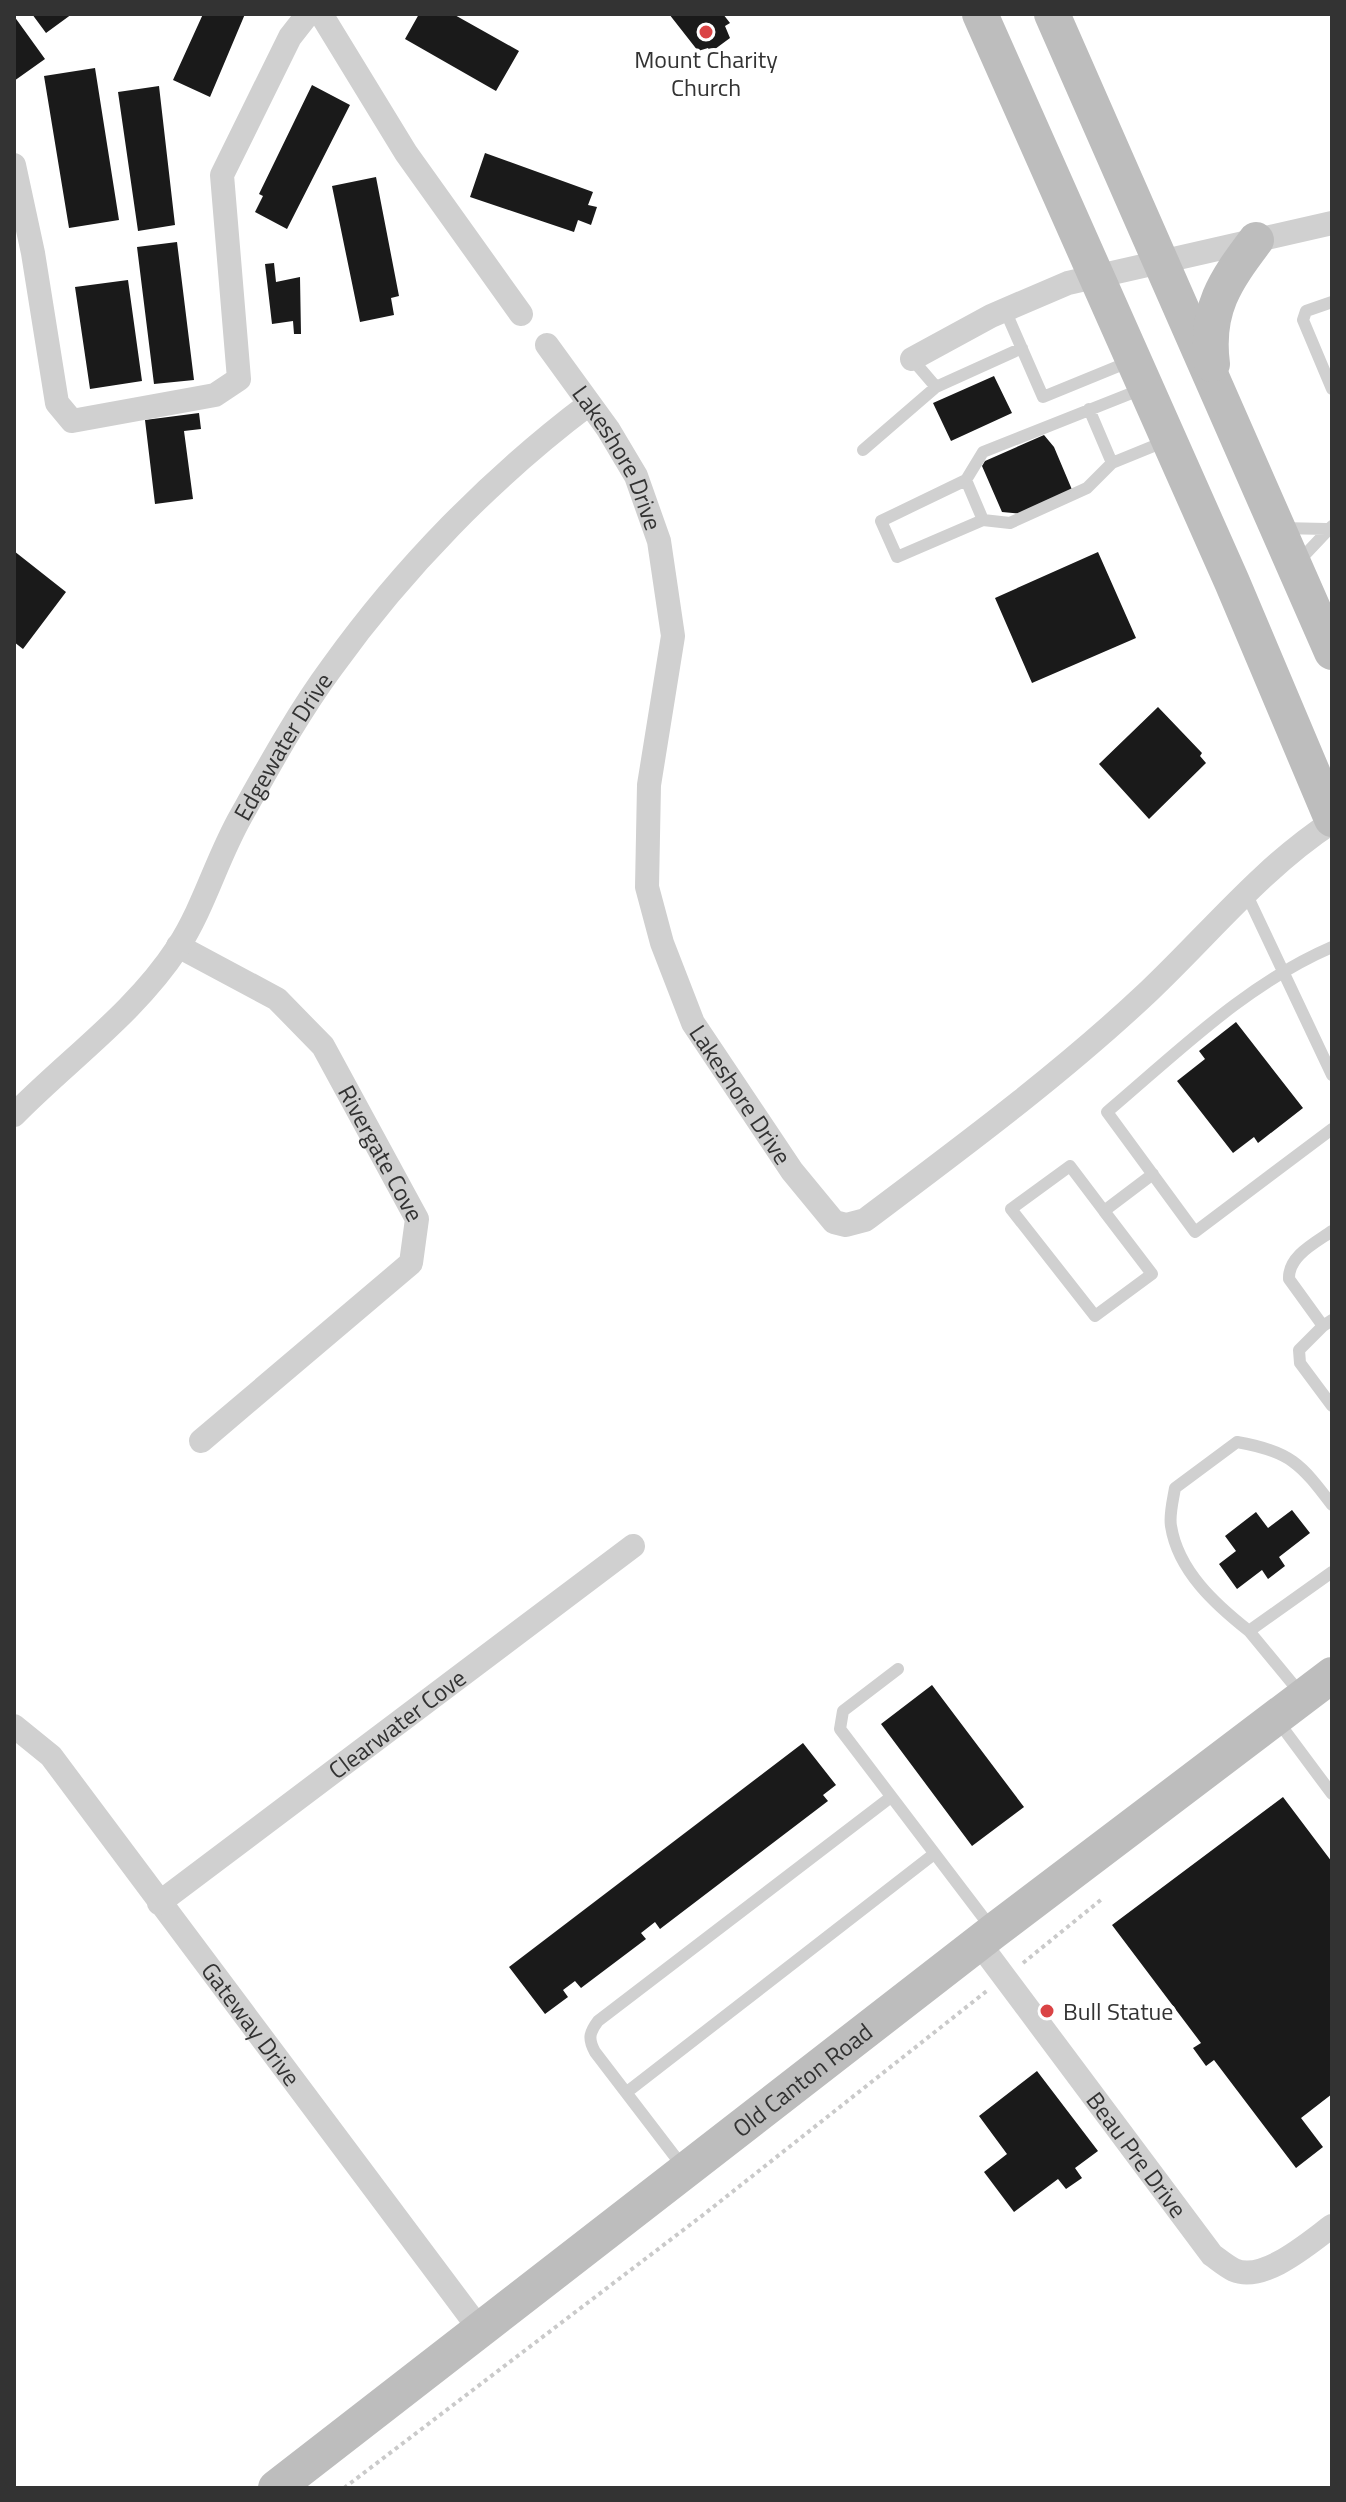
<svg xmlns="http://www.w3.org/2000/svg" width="1346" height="2502" viewBox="0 0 1346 2502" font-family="'Titillium Web',sans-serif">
<rect width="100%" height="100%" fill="#fff"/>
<path fill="#1a1a1a" d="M 32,14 L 72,14 L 46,33 Z
M 203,14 L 245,14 L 210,97 L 173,80 Z
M 419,14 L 453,14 L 519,51 L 496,91 L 405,39 Z
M 669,14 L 723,14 L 730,23 L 725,26 L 730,38 L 711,52 L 708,48 L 698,51 Z
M 14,16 L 45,59 L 14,81 Z
M 95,68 L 119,220 L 69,228 L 44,76 Z
M 312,85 L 350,105 L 287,229 L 255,212 L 263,196 L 259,194 Z
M 159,86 L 175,225 L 138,231 L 118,92 Z
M 485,153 L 593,192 L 588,205 L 597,207 L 591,225 L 578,220 L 574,232 L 470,197 Z
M 376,177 L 399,296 L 391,298 L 394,315 L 360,322 L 332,186 Z
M 177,242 L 194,380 L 154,384 L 137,247 Z
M 274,263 L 276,282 L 300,277 L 301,334 L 294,334 L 293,321 L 272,324 L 265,264 Z
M 128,280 L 142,381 L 90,389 L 75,287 Z
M 994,376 L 1012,413 L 951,441 L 933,403 Z
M 199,413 L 201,429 L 184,431 L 193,499 L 155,504 L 145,420 Z
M 1044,435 L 1054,447 L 1073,492 L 1022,514 L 1002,512 L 982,466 L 985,461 Z
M 14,551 L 66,592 L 23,649 L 14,642 Z
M 1098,552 L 1136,638 L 1032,683 L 995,598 Z
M 1158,707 L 1202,753 L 1200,756 L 1206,763 L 1149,819 L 1099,764 Z
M 1236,1022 L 1303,1108 L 1258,1143 L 1254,1137 L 1233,1153 L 1177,1081 L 1205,1059 L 1199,1051 Z
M 1292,1510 L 1310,1533 L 1279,1557 L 1285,1566 L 1268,1579 L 1262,1570 L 1237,1589 L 1219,1564 L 1236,1551 L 1225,1536 L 1256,1512 L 1268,1528 Z
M 932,1685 L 1024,1807 L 972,1846 L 881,1724 Z
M 803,1743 L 836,1785 L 823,1795 L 828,1801 L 660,1929 L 655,1922 L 641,1933 L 646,1939 L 581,1988 L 575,1981 L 563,1990 L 568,1997 L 545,2014 L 509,1967 Z
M 1283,1797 L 1332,1862 L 1332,2094 L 1301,2118 L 1323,2147 L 1296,2168 L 1214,2060 L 1206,2066 L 1193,2048 L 1201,2043 L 1112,1925 Z
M 1037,2071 L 1098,2151 L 1075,2168 L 1082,2178 L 1066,2189 L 1058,2179 L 1014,2212 L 984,2172 L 1007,2154 L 979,2116 Z"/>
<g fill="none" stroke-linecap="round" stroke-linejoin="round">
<path stroke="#cacaca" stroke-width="4" stroke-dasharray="4 4" stroke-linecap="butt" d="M 1023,1963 L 1102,1899
M 344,2488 L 703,2215 L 988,1990"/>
<path stroke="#d0d0d0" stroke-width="12" d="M 1332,302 L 1306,311 L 1303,320 L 1332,389
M 1005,310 L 1043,397 L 1131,361
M 912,359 L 936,387
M 1142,389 L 983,452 L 966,480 L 881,521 L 897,557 L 983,520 L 1010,523 L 1087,488 L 1112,463 L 1166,441
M 1089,409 L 1112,463
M 863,450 L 936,387 L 1022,348
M 966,480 L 983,520
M 1281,528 L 1326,529
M 1299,561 L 1332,526
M 1246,893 L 1332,1075
M 1332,947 C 1246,984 1178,1052 1107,1112 L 1195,1232 L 1332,1129
M 1104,1211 L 1152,1274 L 1095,1316 L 1011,1209 L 1070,1166 L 1104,1211 L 1153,1174
M 1332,1231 C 1315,1243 1288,1256 1289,1279 L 1323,1326 L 1332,1320
M 1323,1326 L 1299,1350 L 1300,1363 L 1332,1406
M 1249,1631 C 1216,1605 1178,1571 1171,1526 C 1169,1515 1173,1500 1175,1488 L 1237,1442 C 1290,1451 1301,1464 1332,1505
M 898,1669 L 843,1711 L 840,1729 L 992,1929
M 1301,1694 L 1249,1631 L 1332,1572
M 1277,1720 L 1332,1794
M 627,2092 L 934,1854
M 683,2167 L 595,2052 C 588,2039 589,2033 598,2021 L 891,1797"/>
<g stroke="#d0d0d0" stroke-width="24">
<path d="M 321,14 L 406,153 L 521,314"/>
<path d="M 14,165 L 33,253 L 57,403 L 72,421 L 215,395 L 239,379 L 222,175 L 290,37 L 308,14"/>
<path id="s1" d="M 547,345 L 608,429 L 636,476 L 659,541 L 673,636 L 649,785 L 647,887 L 662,943 L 693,1023 L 792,1171 L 834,1222 L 846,1225 L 865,1220 C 962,1147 1061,1074 1149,991 C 1210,933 1262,868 1332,822"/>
<path d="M 912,359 L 991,316 L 1068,283 L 1332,223"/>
<path id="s2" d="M 178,946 L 277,999 L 323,1046 L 417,1219 L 411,1263 L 201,1441"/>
<path id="s3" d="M 14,1115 C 69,1059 135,1013 178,947 C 204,907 217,858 241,816 C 269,766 298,713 332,667 C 403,568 492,477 589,404"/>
<path id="s4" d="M 14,1726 L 51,1756 L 481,2331"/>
<path id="s5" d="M 159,1903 L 633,1546"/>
<path id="s6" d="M 979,1943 L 1212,2255 C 1219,2260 1226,2266 1234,2270 C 1264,2283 1310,2242 1332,2226"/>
</g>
<g stroke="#bdbdbd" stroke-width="36">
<path d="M 980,14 L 1232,582 L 1332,819"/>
<path d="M 1052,14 L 1332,652"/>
<path d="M 1212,364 C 1205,310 1225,281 1256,240"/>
<path id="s7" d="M 276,2488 L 994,1931 L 1332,1675"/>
</g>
</g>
<g fill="#da4445" stroke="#fff" stroke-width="3">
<circle cx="706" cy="32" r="8"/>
<circle cx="1047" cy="2011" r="8"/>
</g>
<g text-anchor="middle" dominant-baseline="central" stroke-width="8" stroke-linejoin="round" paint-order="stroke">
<g font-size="24" fill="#333" stroke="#fff">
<text x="706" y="59">Mount Charity<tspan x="706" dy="28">Church</tspan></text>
<text x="1063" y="2011" text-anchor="start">Bull Statue</text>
</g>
<g font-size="24" fill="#333" stroke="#fff">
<text stroke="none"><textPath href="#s1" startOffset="134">Lakeshore Drive</textPath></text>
<text stroke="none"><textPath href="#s3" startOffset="462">Edgewater Drive</textPath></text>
<text stroke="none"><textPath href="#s1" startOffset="806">Lakeshore Drive</textPath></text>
<text stroke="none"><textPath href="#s2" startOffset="300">Rivergate Cove</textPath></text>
<text stroke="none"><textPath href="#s5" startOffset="298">Clearwater Cove</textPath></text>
<text stroke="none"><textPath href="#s4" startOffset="382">Gateway Drive</textPath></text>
<text stroke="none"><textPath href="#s7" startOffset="666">Old Canton Road</textPath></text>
<text stroke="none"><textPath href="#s6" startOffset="264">Beau Pre Drive</textPath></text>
</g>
</g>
<rect width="1346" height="2502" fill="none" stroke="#333333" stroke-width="32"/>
</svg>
